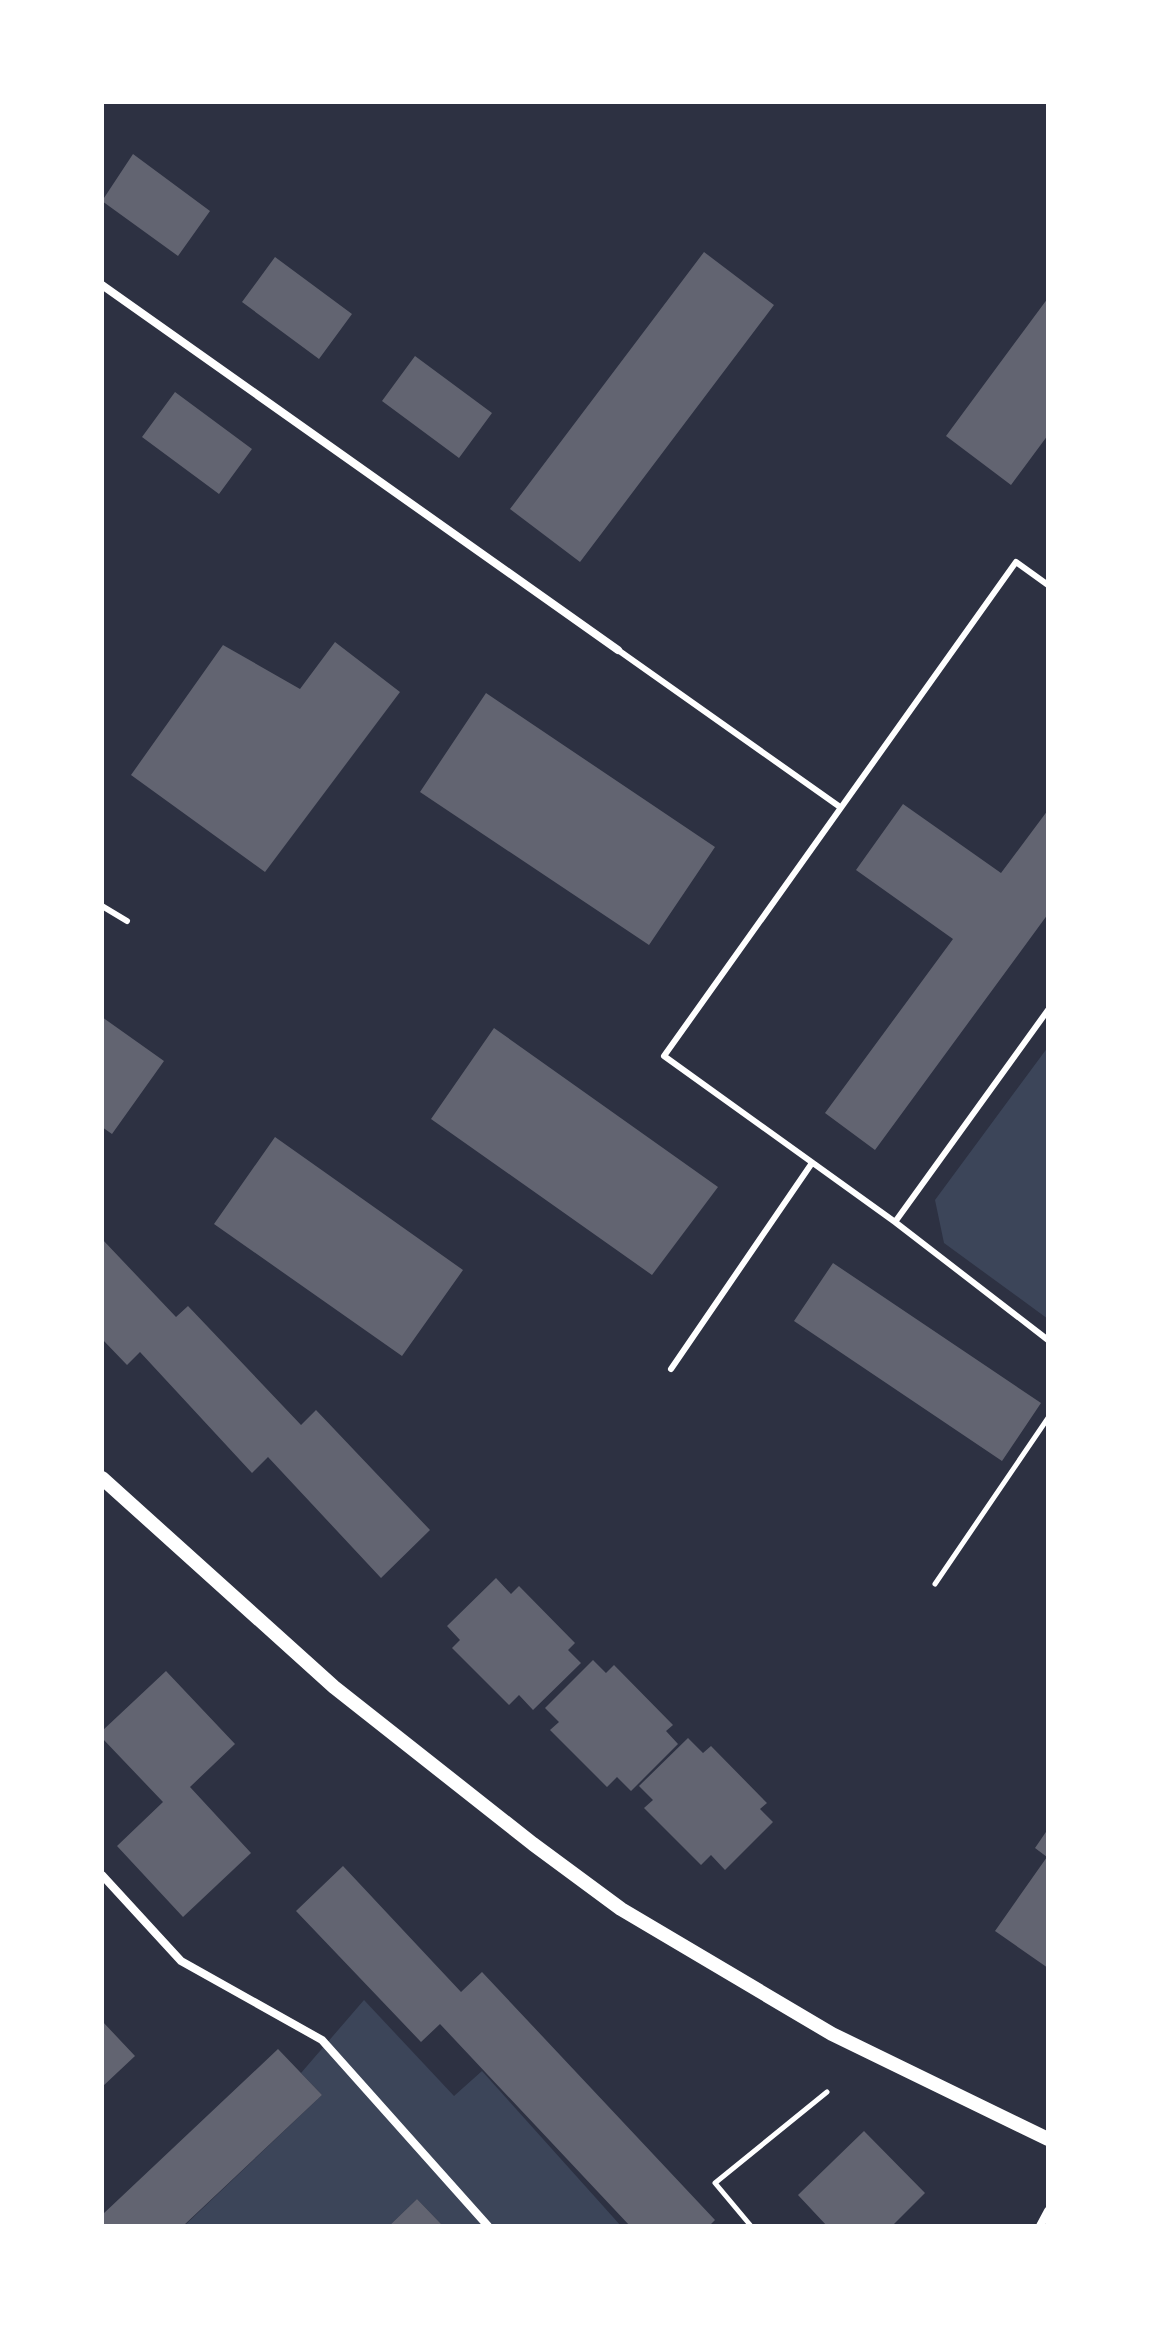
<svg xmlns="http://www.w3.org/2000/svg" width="1150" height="2328" viewBox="0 0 1150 2328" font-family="'Space Grotesk',sans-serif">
<rect width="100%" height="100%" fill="#2d3142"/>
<path fill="#3c4559" d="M 1048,1047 L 1048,1319 L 944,1243 L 935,1200 Z
M 364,2000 L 454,2096 L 482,2071 L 621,2226 L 443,2226 L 417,2199 L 389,2226 L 184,2226 L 322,2095 L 301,2073 Z"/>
<path fill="#626471" d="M 133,154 L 210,211 L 178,256 L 102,201 Z
M 704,252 L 774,305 L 580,562 L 510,509 Z
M 275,257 L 352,314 L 319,359 L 242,302 Z
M 1048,298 L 1048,435 L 1011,485 L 946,436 Z
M 415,356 L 492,413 L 459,458 L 382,401 Z
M 175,392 L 252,449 L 219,494 L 142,437 Z
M 335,642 L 400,692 L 265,872 L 131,775 L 223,645 L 300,689 Z
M 486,693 L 715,847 L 649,945 L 420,792 Z
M 903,804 L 1001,873 L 1048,810 L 1048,914 L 875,1150 L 825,1113 L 953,939 L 856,870 Z
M 102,1017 L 164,1061 L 112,1134 L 102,1127 Z
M 494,1028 L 718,1187 L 652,1275 L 431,1119 Z
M 275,1137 L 463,1270 L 402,1356 L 214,1224 Z
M 102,1239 L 176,1317 L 188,1306 L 301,1425 L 316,1410 L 430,1530 L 381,1578 L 268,1457 L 252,1473 L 140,1352 L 127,1365 L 102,1339 Z
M 833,1263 L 1041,1403 L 1002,1461 L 794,1321 Z
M 496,1578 L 511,1594 L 519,1586 L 575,1643 L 568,1650 L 581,1663 L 533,1710 L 519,1695 L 509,1705 L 452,1648 L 460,1640 L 447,1626 Z
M 593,1660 L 606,1673 L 614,1665 L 673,1725 L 666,1731 L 678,1744 L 631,1791 L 617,1777 L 607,1787 L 550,1730 L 559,1722 L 545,1708 Z
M 166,1671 L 235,1744 L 190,1787 L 251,1853 L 183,1917 L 117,1846 L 163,1802 L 102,1738 L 102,1731 Z
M 688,1738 L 703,1753 L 711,1746 L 767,1803 L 760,1809 L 773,1822 L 725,1870 L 711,1855 L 701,1865 L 644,1808 L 653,1800 L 639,1786 Z
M 1048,1829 L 1048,1968 L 995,1931 L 1047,1857 L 1035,1848 Z
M 343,1866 L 461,1992 L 482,1972 L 715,2220 L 709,2226 L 630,2226 L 440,2024 L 421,2042 L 296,1911 Z
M 102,2021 L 135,2056 L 102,2087 Z
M 278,2049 L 322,2095 L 183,2226 L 102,2226 L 102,2215 Z
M 864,2131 L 925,2193 L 892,2226 L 827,2226 L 798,2195 Z
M 417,2199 L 443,2226 L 389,2226 Z"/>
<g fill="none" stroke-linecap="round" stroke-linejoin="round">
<path stroke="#fff" stroke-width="5" d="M 935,1584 L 1048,1418
M 751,2226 L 715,2183 L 827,2092"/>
<path stroke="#fff" stroke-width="6" d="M 1048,585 L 1016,562 L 664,1056 L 895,1222 L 1048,1010
M 618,650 L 840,807
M 102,906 L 127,921
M 895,1222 L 1048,1340
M 671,1369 L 812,1163"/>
<path stroke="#fff" stroke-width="8" d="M 102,285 L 618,650
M 102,1875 L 181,1961 L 322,2040 L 488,2226
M 1040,2226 L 1048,2211"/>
<path stroke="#fff" stroke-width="14" d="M 102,1478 L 334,1687 L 533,1844 L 621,1909 L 832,2034 L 1048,2139"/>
</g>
<rect width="1150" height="2328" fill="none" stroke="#ffffff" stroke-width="208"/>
</svg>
